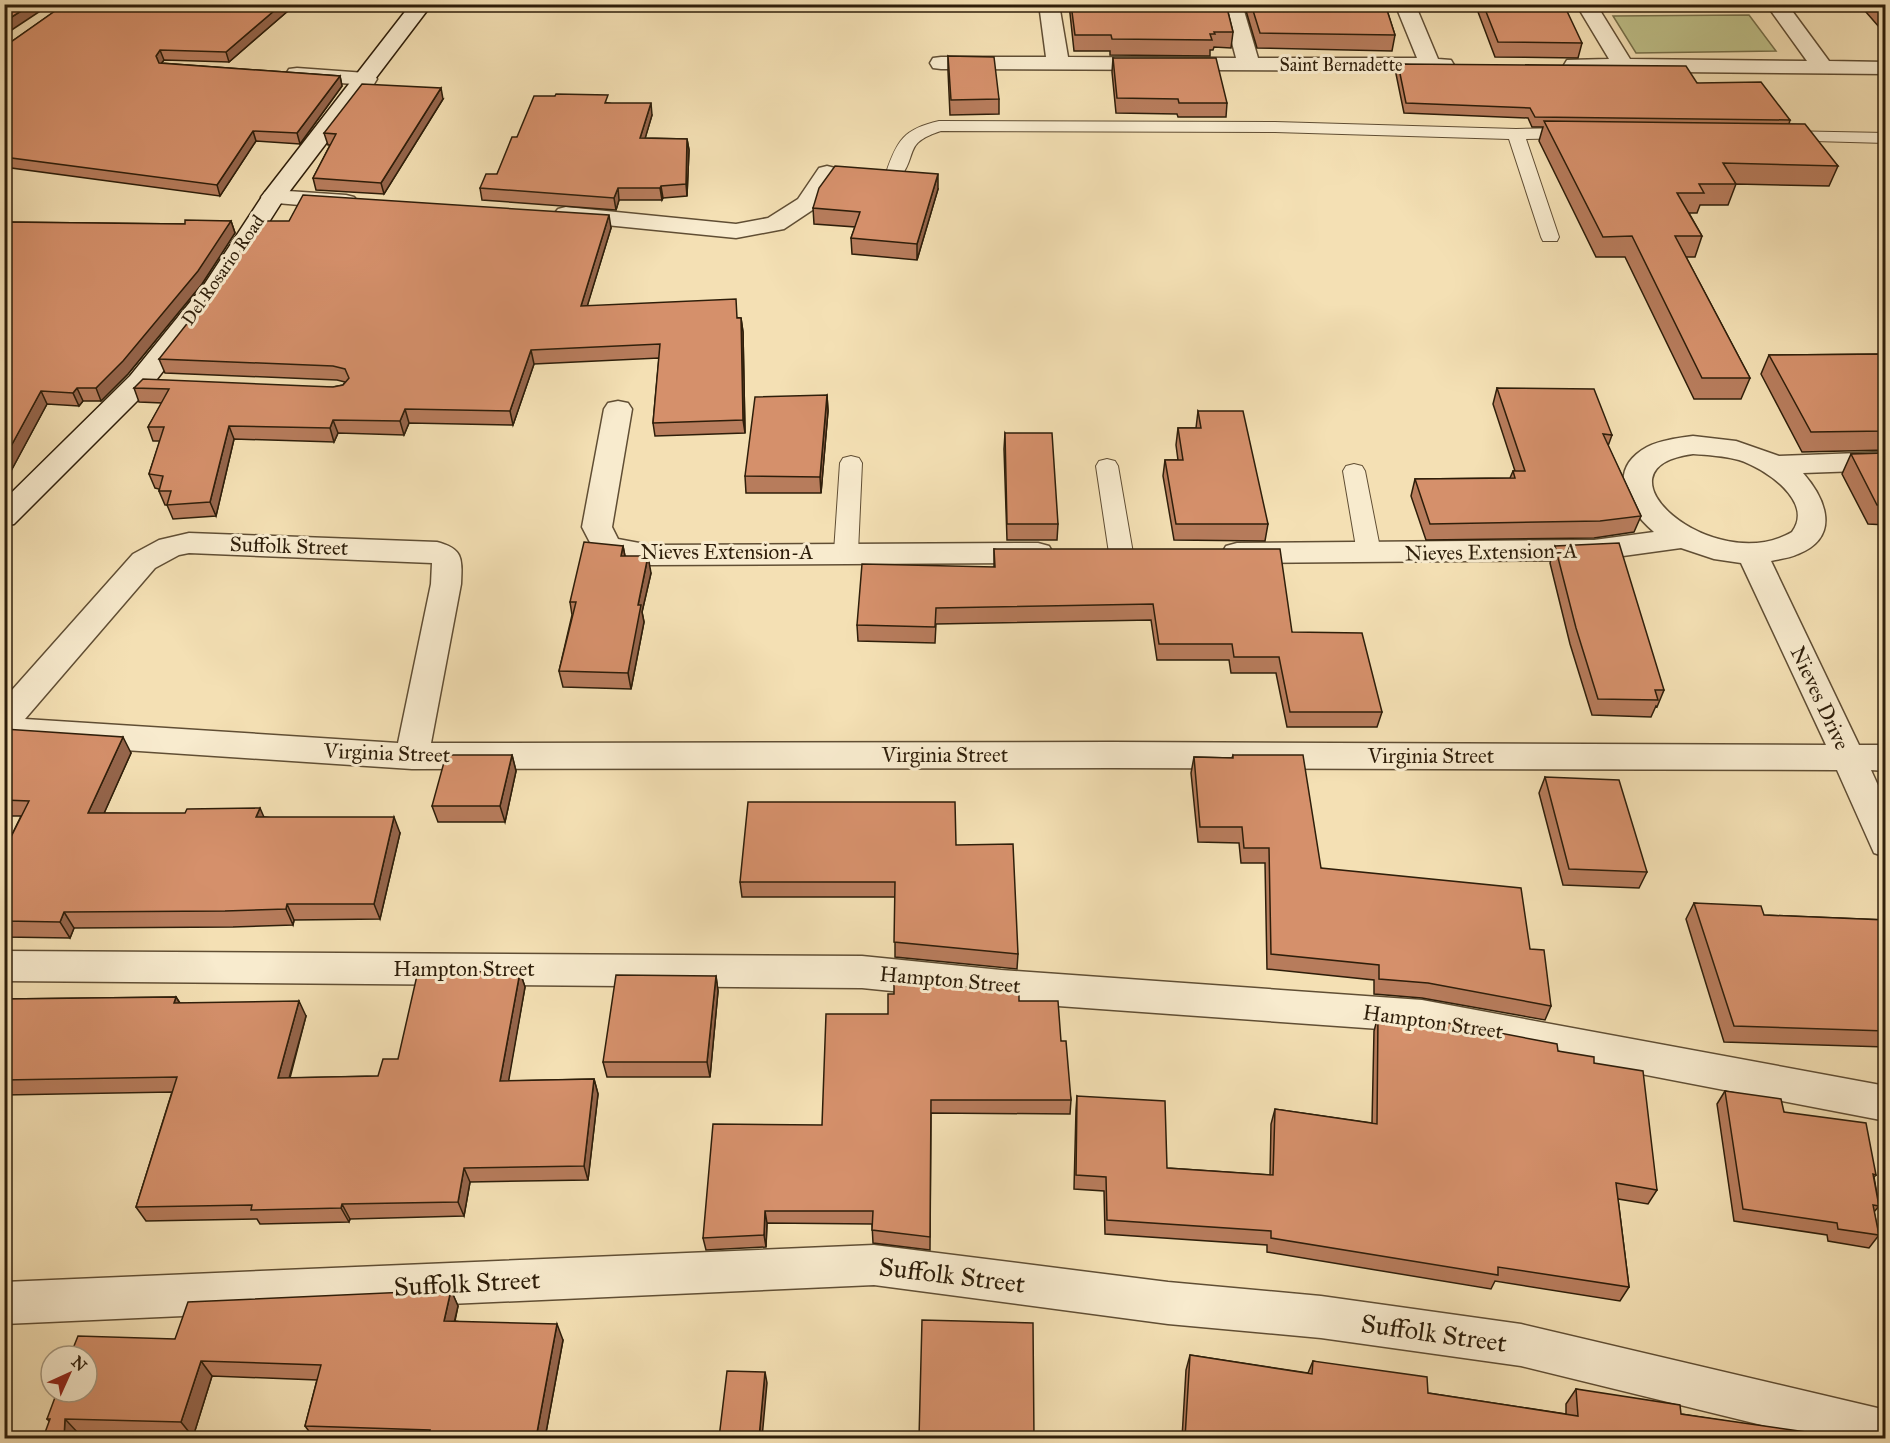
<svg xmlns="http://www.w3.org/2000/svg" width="1890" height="1443" viewBox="0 0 1890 1443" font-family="'IM FELL Great Primer',serif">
<rect width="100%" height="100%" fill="#f4e0b4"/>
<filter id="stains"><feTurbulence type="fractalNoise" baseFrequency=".00333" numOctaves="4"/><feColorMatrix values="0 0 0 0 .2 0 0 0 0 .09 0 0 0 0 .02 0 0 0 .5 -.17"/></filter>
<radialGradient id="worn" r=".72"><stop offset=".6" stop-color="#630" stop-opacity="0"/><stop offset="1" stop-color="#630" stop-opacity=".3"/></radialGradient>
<path fill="#bfc18a" stroke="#76704a" stroke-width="1.5" d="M 1749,15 L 1776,51 L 1636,53 L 1613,16 Z"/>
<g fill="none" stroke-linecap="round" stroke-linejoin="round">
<g stroke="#604e34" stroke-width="2">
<path id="lane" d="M 939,121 L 1275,122 L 1516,129 L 1575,128 L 1581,129 L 1584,133 L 1581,137 L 1575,138 L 1526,139 L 1559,237 L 1557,241 L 1543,241 L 1541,237 L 1509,139 L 1275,132 L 941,131 C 904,143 918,152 901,177 L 889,177 L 886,173 C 897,140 904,129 939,121 Z
M 1782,131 L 1886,133 L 1886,143 L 1776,140 L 1773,136 L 1776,132 Z
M 851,456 L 859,458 L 862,463 L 858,552 L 854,557 L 846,560 L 838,557 L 834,552 L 840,463 L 843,458 Z
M 1107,459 L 1115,461 L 1118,466 L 1133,553 L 1129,558 L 1121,561 L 1113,558 L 1109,553 L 1096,466 L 1099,461 Z
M 1354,464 L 1362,466 L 1365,471 L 1381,553 L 1377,558 L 1369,561 L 1361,558 L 1357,553 L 1343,471 L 1346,466 Z"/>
</g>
<g stroke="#604e34" stroke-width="3">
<path id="street" d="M 1039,4 L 1059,4 L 1068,57 L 1236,58 L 1222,4 L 1242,4 L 1258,58 L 1417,58 L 1395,4 L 1415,4 L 1438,59 L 1451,60 L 1454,65 L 1451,70 L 1443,71 L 941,69 L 933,68 L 930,63 L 933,58 L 941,57 L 1046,57 Z
M 1576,4 L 1596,4 L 1630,59 L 1807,61 L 1766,4 L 1787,4 L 1829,61 L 1886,62 L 1886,74 L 1575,71 L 1567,70 L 1564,65 L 1567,60 L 1609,59 Z
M 297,68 L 366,73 L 374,74 L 377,79 L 374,84 L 366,85 L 289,79 L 286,74 L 289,69 Z
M 827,166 L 835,168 L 839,173 L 814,209 L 784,229 L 736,238 L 566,221 L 558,219 L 554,214 L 558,209 L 566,207 L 736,224 L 768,218 L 798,199 L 819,168 Z
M 273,190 L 346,195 L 354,197 L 358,202 L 354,207 L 346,209 L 265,202 L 261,197 L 265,192 Z
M 618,401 L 628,403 L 632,409 L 612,527 L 618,539 L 650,545 L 1038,543 L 1049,546 L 1053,553 L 1049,560 L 1038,563 L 650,565 L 596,554 L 582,527 L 604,409 L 608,403 Z
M 1693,436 L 1736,441 L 1779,456 L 1886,452 L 1886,470 L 1803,473 C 1826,499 1841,537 1798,554 C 1790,558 1780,559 1771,561 L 1859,745 L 1886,745 L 1886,771 L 1871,770 L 1886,803 L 1886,857 L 1874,853 L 1837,770 L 1111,768 L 412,769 L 4,742 L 4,699 L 133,554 L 159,540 L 189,533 L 437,542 C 464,549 462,559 461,584 L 431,743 L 1111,742 L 1826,745 L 1741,563 L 1714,559 L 1681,548 L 1594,560 L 1237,563 L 1226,560 L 1222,553 L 1226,546 L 1237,543 L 1594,540 L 1654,532 C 1627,509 1605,470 1647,447 C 1661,440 1678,438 1693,436 ZM 1693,454 C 1708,455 1724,456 1739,460 C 1764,468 1815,501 1792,532 C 1713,578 1586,468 1693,454 ZM 189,553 L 432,563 L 431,584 L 398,743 L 25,719 L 155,568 L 179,555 Z
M 4,951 L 862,956 L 1001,970 L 1422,1000 L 1886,1086 L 1886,1121 L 1422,1032 L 1001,1002 L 862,988 L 4,981 Z
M 874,1245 L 1168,1282 L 1321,1296 L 1521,1324 L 1886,1410 L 1886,1438 L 1815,1438 L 1521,1366 L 1321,1338 L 1168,1324 L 874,1285 L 4,1324 L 4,1282 Z"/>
</g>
<g stroke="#2e1e0a" stroke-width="3">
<path id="secondary" d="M 411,4 L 432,4 L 283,200 L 223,294 L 150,388 L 14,524 L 4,526 L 4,500 L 130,376 L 204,285 L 265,192 Z"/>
</g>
<use href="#lane" fill="#f8ebce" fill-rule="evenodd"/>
<use href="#street" fill="#f8ebce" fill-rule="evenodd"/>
<use href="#secondary" fill="#f8ebce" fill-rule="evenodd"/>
</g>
<path fill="#b77c5c" stroke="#2e1e0a" stroke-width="1.5" d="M 65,4 L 288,4 L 289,10 L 229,62 L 164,60 L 161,63 L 340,76 L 342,86 L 300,144 L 256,141 L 220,196 L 4,167 L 4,45 L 8,44 Z
M 1069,4 L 1226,4 L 1233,32 L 1231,48 L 1214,47 L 1213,50 L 1210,50 L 1210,56 L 1110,55 L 1110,51 L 1074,51 Z
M 1244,4 L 1385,4 L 1395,35 L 1392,51 L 1257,48 Z
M 1475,4 L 1537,4 L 1537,6 L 1582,43 L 1578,58 L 1495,57 Z
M 1859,4 L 1886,4 L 1886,35 Z
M 948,56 L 999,99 L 999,114 L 950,115 L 948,71 Z
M 1113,58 L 1227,103 L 1226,117 L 1178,117 L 1177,114 L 1116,113 L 1112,72 Z
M 1398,64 L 1697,83 L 1790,120 L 1789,124 L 1838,166 L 1829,186 L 1736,184 L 1728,205 L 1700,205 L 1697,213 L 1689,213 L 1702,236 L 1695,257 L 1686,257 L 1750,378 L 1741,399 L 1694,399 L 1625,257 L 1596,257 L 1539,141 L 1543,127 L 1532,127 L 1528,118 L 1404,113 L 1396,74 Z
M 555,96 L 609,103 L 652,115 L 645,138 L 687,139 L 689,150 L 687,196 L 663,198 L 662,200 L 619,200 L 616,210 L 482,200 L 480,188 L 497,174 L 517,137 Z
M 443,99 L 384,194 L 316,190 L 313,178 L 330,145 L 328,145 L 324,133 Z
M 938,189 L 917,260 L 852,254 L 851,238 L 855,227 L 814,224 L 813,208 Z
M 231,221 L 235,233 L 202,284 L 128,374 L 101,401 L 83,401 L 79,406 L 47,404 L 4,484 L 4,222 L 185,224 Z
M 611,228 L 587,306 L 741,318 L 743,332 L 745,433 L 655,436 L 653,423 L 659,358 L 534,364 L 513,425 L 409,423 L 404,435 L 338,433 L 334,442 L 234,439 L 216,516 L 173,519 L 167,505 L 165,505 L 159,491 L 159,489 L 155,488 L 149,474 L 160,441 L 153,441 L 148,427 L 162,403 L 139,402 L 134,388 L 333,387 L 343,385 L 345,382 L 337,380 L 165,373 L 159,359 Z
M 1886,354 L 1886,450 L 1802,452 L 1761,374 L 1769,355 Z
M 1497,388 L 1612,435 L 1608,446 L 1641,516 L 1634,532 L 1594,538 L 1426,540 L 1411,496 L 1415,479 L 1510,478 L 1513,471 L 1515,471 L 1493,404 Z
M 827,395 L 828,411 L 821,493 L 746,493 L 745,476 Z
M 1198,411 L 1268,524 L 1265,541 L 1174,540 L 1163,476 L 1165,460 L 1178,460 L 1176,445 L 1178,428 L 1196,428 Z
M 1005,433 L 1058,524 L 1057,540 L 1007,540 L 1004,449 Z
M 1886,453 L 1886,525 L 1868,524 L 1842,474 L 1851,454 Z
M 623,546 L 625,556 L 651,573 L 642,612 L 644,622 L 631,689 L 563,687 L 559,671 L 572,615 L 570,602 Z
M 1555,546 L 1664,690 L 1657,707 L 1656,706 L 1651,717 L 1592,715 L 1570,644 L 1550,563 Z
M 994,549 L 1292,632 L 1382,712 L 1377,727 L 1287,727 L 1276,673 L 1231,673 L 1229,660 L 1157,660 L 1151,620 L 936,624 L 935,643 L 858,641 L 857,625 L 994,567 Z
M 4,729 L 131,753 L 104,813 L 264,817 L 400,833 L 380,919 L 294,920 L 293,925 L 233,927 L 74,928 L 70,938 L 4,937 L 4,851 L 21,816 L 4,816 Z
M 512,755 L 516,771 L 505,822 L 438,822 L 432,806 Z
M 1233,755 L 1321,868 L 1530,949 L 1551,1006 L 1545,1020 L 1422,998 L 1374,994 L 1374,980 L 1267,969 L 1265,863 L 1241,863 L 1239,843 L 1198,842 L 1191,773 L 1194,757 L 1232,758 Z
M 1545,777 L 1647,872 L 1639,888 L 1563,885 L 1539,793 Z
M 956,845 L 1018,954 L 1017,969 L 895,957 L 895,897 L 742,897 L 740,882 Z
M 1694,903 L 1764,915 L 1886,920 L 1886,1047 L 1724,1042 L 1686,919 Z
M 520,972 L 525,987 L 508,1081 L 594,1079 L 598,1094 L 588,1180 L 470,1182 L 464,1216 L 350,1219 L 349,1222 L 260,1224 L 257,1219 L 146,1221 L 136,1207 L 172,1092 L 4,1095 L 4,999 L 176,997 L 180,1003 L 306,1016 L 290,1078 L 378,1076 L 398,1059 Z
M 716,976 L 718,991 L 710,1077 L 607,1077 L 603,1062 Z
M 1019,1001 L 1061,1041 L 1071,1100 L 1070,1114 L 931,1113 L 930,1250 L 873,1243 L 872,1224 L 767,1223 L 766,1247 L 706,1250 L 703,1238 L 822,1125 L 888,1014 Z
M 1378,1016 L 1558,1051 L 1594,1063 L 1657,1190 L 1648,1204 L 1618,1199 L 1629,1287 L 1620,1301 L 1495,1281 L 1491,1289 L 1267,1252 L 1267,1245 L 1105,1234 L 1104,1191 L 1074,1189 L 1076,1110 L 1077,1096 L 1167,1168 L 1270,1175 L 1271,1124 L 1275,1109 L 1372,1123 L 1374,1031 Z
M 1725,1091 L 1784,1112 L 1876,1175 L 1874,1177 L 1879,1206 L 1874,1212 L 1879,1235 L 1869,1248 L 1828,1241 L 1827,1235 L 1734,1221 L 1717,1104 Z
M 451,1290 L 458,1306 L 455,1321 L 563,1340 L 545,1438 L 314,1438 L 305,1426 L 317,1380 L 212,1376 L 193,1437 L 79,1434 L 49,1421 L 47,1419 L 175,1339 Z
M 1190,1355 L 1308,1373 L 1313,1361 L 1428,1393 L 1566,1414 L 1566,1404 L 1576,1389 L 1681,1414 L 1835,1438 L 1182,1438 L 1186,1370 Z"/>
<path fill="#95654b" stroke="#2e1e0a" stroke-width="1.5" d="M 32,4 L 51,4 L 4,35 L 4,22 Z
M 282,4 L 288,4 L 289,10 L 229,62 L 226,52 Z
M 160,50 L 164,60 L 159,66 L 156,56 Z
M 340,76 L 342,86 L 300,144 L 297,133 Z
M 441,88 L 443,99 L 384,194 L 381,183 Z
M 651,103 L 652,115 L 642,149 L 640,138 Z
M 253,131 L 256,141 L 220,196 L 217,185 Z
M 687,139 L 689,150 L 687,196 L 686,184 Z
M 938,174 L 938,189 L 917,260 L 917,244 Z
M 661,186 L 663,198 L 662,200 L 660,188 Z
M 618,188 L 619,200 L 616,210 L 614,198 Z
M 609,215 L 611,228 L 583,320 L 581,306 Z
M 231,221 L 235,233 L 202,284 L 128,374 L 101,401 L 96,388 Z
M 741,318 L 743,332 L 745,433 L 743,420 Z
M 531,350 L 534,364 L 513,425 L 510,411 Z
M 77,388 L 83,401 L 79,406 L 73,393 Z
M 41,391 L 47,404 L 4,484 L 4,459 Z
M 827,395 L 828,411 L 821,493 L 820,477 Z
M 405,409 L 409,423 L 404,435 L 400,421 Z
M 333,420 L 338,433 L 334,442 L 330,428 Z
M 229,426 L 234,439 L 216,516 L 210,502 Z
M 623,546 L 626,562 L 621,556 Z
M 648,556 L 651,573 L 642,612 L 644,622 L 631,689 L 628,673 L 638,605 Z
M 123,737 L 131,753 L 97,829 L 88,813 Z
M 512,755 L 516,771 L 505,822 L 500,806 Z
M 260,808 L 267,824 L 256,817 Z
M 394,817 L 400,833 L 380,919 L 374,904 Z
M 287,904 L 294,920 L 293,925 L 286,909 Z
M 64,912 L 74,928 L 70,938 L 60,922 Z
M 520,972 L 525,987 L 506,1096 L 500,1081 Z
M 716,976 L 718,991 L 710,1077 L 707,1062 Z
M 176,997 L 185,1012 L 174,1003 Z
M 299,1001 L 306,1016 L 285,1093 L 278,1078 Z
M 594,1079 L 598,1094 L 588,1180 L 584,1166 Z
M 464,1168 L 470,1182 L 464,1216 L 458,1202 Z
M 342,1204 L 350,1219 L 349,1222 L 341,1208 Z
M 765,1211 L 767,1223 L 766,1247 L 764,1235 Z
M 451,1290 L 458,1306 L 451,1336 L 444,1321 Z
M 557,1324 L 563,1340 L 545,1438 L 536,1438 Z
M 201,1361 L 212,1376 L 193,1437 L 181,1422 Z
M 765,1372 L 767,1383 L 762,1438 L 759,1438 Z
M 65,1419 L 79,1434 L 78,1438 L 64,1438 Z"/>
<path fill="#d5906b" stroke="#2e1e0a" stroke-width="1.5" d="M 4,4 L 32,4 L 4,22 Z
M 65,4 L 282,4 L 226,52 L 160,50 L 156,56 L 159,63 L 340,76 L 297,133 L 253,131 L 217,185 L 4,157 L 4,45 L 8,44 Z
M 1071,4 L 1226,4 L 1233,32 L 1214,32 L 1215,34 L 1210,34 L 1212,40 L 1112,39 L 1111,35 L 1075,35 Z
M 1251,4 L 1385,4 L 1395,35 L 1260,33 Z
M 1483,4 L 1537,4 L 1537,6 L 1565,7 L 1582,43 L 1498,42 Z
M 1876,4 L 1886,4 L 1886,15 Z
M 948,56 L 994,57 L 999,99 L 951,100 Z
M 1113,58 L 1216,58 L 1227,103 L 1179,103 L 1178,99 L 1117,98 Z
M 1398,64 L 1686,66 L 1697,83 L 1761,82 L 1790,120 L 1535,117 L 1530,108 L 1406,103 Z
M 362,84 L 441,88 L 381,183 L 313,178 L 336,134 L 324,133 Z
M 556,94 L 608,95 L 605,103 L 651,103 L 640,138 L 687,139 L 686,184 L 661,186 L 660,188 L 618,188 L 614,198 L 480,188 L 486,174 L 497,174 L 512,137 L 517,137 L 534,96 L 555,96 Z
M 1544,121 L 1805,124 L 1838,166 L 1723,163 L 1736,184 L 1699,184 L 1704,193 L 1677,193 L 1702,236 L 1675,236 L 1750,378 L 1702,378 L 1632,236 L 1603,237 Z
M 835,166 L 938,174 L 917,244 L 851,238 L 860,212 L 813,208 L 819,188 Z
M 303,195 L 609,215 L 581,306 L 736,299 L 737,318 L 741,318 L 743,420 L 653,423 L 660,344 L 531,350 L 510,411 L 405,409 L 400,421 L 333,420 L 330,428 L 229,426 L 210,502 L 167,505 L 171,491 L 159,491 L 163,476 L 149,474 L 164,427 L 148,427 L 169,389 L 134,388 L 143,379 L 333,387 L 343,385 L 349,378 L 345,369 L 333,366 L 159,359 L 220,282 L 260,221 L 289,221 Z
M 185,220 L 231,221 L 198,271 L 123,361 L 96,388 L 77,388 L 73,393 L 41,391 L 4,459 L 4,222 L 185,224 Z
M 1886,354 L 1886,431 L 1811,432 L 1769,355 Z
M 1497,388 L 1594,389 L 1612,435 L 1603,434 L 1641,516 L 1600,521 L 1430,524 L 1415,479 L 1515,478 L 1513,471 L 1525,471 Z
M 827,395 L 820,477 L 745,476 L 755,397 Z
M 1198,411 L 1243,411 L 1268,524 L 1176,524 L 1165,460 L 1183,460 L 1178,428 L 1201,428 Z
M 1005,433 L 1052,433 L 1058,524 L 1007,524 Z
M 1886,453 L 1886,505 L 1877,505 L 1851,454 Z
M 584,542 L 623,546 L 621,556 L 648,556 L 638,605 L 641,605 L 628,673 L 559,671 L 576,602 L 570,602 Z
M 1619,543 L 1664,690 L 1655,690 L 1658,700 L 1598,699 L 1576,628 L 1555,546 Z
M 994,549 L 1280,549 L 1292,632 L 1362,633 L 1382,712 L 1290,712 L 1279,657 L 1234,657 L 1232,644 L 1159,644 L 1153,604 L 936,608 L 935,627 L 857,625 L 862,564 L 995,567 Z
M 4,729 L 123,737 L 88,813 L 185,813 L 187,809 L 260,808 L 256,817 L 394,817 L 374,904 L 287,904 L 286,909 L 225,911 L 64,912 L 60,922 L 4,921 L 4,851 L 29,801 L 4,800 Z
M 446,755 L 512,755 L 500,806 L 432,806 Z
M 1233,755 L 1303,755 L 1321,868 L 1521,888 L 1530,949 L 1544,950 L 1551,1006 L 1428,983 L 1379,979 L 1379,965 L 1271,954 L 1269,848 L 1244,848 L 1242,827 L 1200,827 L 1194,757 L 1233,758 Z
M 1545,777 L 1619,780 L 1647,872 L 1569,869 Z
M 748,802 L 955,802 L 956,845 L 1013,844 L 1018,954 L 894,942 L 895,882 L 740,882 Z
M 1694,903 L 1761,906 L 1764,915 L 1886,920 L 1886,1031 L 1734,1026 Z
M 418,971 L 520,972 L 500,1081 L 594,1079 L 584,1166 L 464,1168 L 458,1202 L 342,1204 L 341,1208 L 251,1210 L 252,1205 L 136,1207 L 177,1077 L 4,1080 L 4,999 L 176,997 L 174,1003 L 299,1001 L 278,1078 L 378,1076 L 383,1059 L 398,1059 Z
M 616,975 L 716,976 L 707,1062 L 603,1062 Z
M 894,980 L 1019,992 L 1019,1001 L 1058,1001 L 1061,1041 L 1066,1041 L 1071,1100 L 931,1100 L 930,1237 L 872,1230 L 873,1211 L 765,1211 L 764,1235 L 703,1238 L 713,1124 L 822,1125 L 826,1014 L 888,1014 L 888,994 L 894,994 Z
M 1378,1016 L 1427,1019 L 1557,1044 L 1558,1051 L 1594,1057 L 1594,1063 L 1643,1071 L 1657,1190 L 1616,1183 L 1629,1287 L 1498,1267 L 1498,1275 L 1271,1238 L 1271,1231 L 1107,1220 L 1106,1177 L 1076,1175 L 1077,1096 L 1165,1101 L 1167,1168 L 1273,1175 L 1275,1109 L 1377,1124 Z
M 1725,1091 L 1781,1099 L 1784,1112 L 1866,1123 L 1876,1175 L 1873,1174 L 1879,1206 L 1873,1205 L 1879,1235 L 1838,1229 L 1837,1223 L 1743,1209 Z
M 451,1290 L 444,1321 L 557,1324 L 536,1438 L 428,1438 L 430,1430 L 305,1426 L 321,1365 L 201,1361 L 181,1422 L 65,1419 L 64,1438 L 43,1438 L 50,1419 L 47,1419 L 57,1392 L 87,1392 L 87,1356 L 70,1356 L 78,1336 L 175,1339 L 188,1302 Z
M 922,1320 L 1033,1323 L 1034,1438 L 919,1438 Z
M 1190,1355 L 1312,1374 L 1313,1361 L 1427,1377 L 1428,1393 L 1578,1416 L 1576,1389 L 1680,1405 L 1681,1414 L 1834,1436 L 1835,1438 L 1185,1438 Z
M 727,1371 L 765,1372 L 759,1438 L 719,1438 Z"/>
<g text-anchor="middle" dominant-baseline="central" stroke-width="6" stroke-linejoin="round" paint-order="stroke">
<g font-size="18" fill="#2e1e0a" stroke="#f8ebce">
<text x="1341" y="65">Saint Bernadette</text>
<text transform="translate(223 270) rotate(-55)">Del Rosario Road</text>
</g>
<g font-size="21" fill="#2e1e0a" stroke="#f8ebce">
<text transform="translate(289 546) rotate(2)">Suffolk Street</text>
<text x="727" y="552">Nieves Extension-A</text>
<text transform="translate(1491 552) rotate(-1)">Nieves Extension-A</text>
<text transform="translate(1820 698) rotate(65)">Nieves Drive</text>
<text transform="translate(387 753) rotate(2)">Virginia Street</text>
<text x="945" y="755">Virginia Street</text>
<text x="1431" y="756">Virginia Street</text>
<text x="464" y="969">Hampton Street</text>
<text transform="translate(950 980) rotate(5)">Hampton Street</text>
<text transform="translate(1433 1022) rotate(8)">Hampton Street</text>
</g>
<g font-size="26" fill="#2e1e0a" stroke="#f8ebce">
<text transform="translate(952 1275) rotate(7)">Suffolk Street</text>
<text transform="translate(467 1283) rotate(-3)">Suffolk Street</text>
<text transform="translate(1434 1333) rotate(8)">Suffolk Street</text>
</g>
</g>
<rect width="1890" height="1443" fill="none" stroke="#f4e0b4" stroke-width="24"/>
<rect x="6" y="6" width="1878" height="1431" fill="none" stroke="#2e1e0a" stroke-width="3"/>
<rect x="12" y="12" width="1866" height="1419" fill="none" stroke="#2e1e0a" stroke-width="1.5"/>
<g transform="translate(69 1374) rotate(45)"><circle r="28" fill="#f8ebce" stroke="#a79980" stroke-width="1.5"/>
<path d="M0-4.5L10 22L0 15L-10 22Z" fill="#8f2418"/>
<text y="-9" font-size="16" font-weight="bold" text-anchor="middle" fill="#2e1e0a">N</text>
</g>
<rect width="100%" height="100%" filter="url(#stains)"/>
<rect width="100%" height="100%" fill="url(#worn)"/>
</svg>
